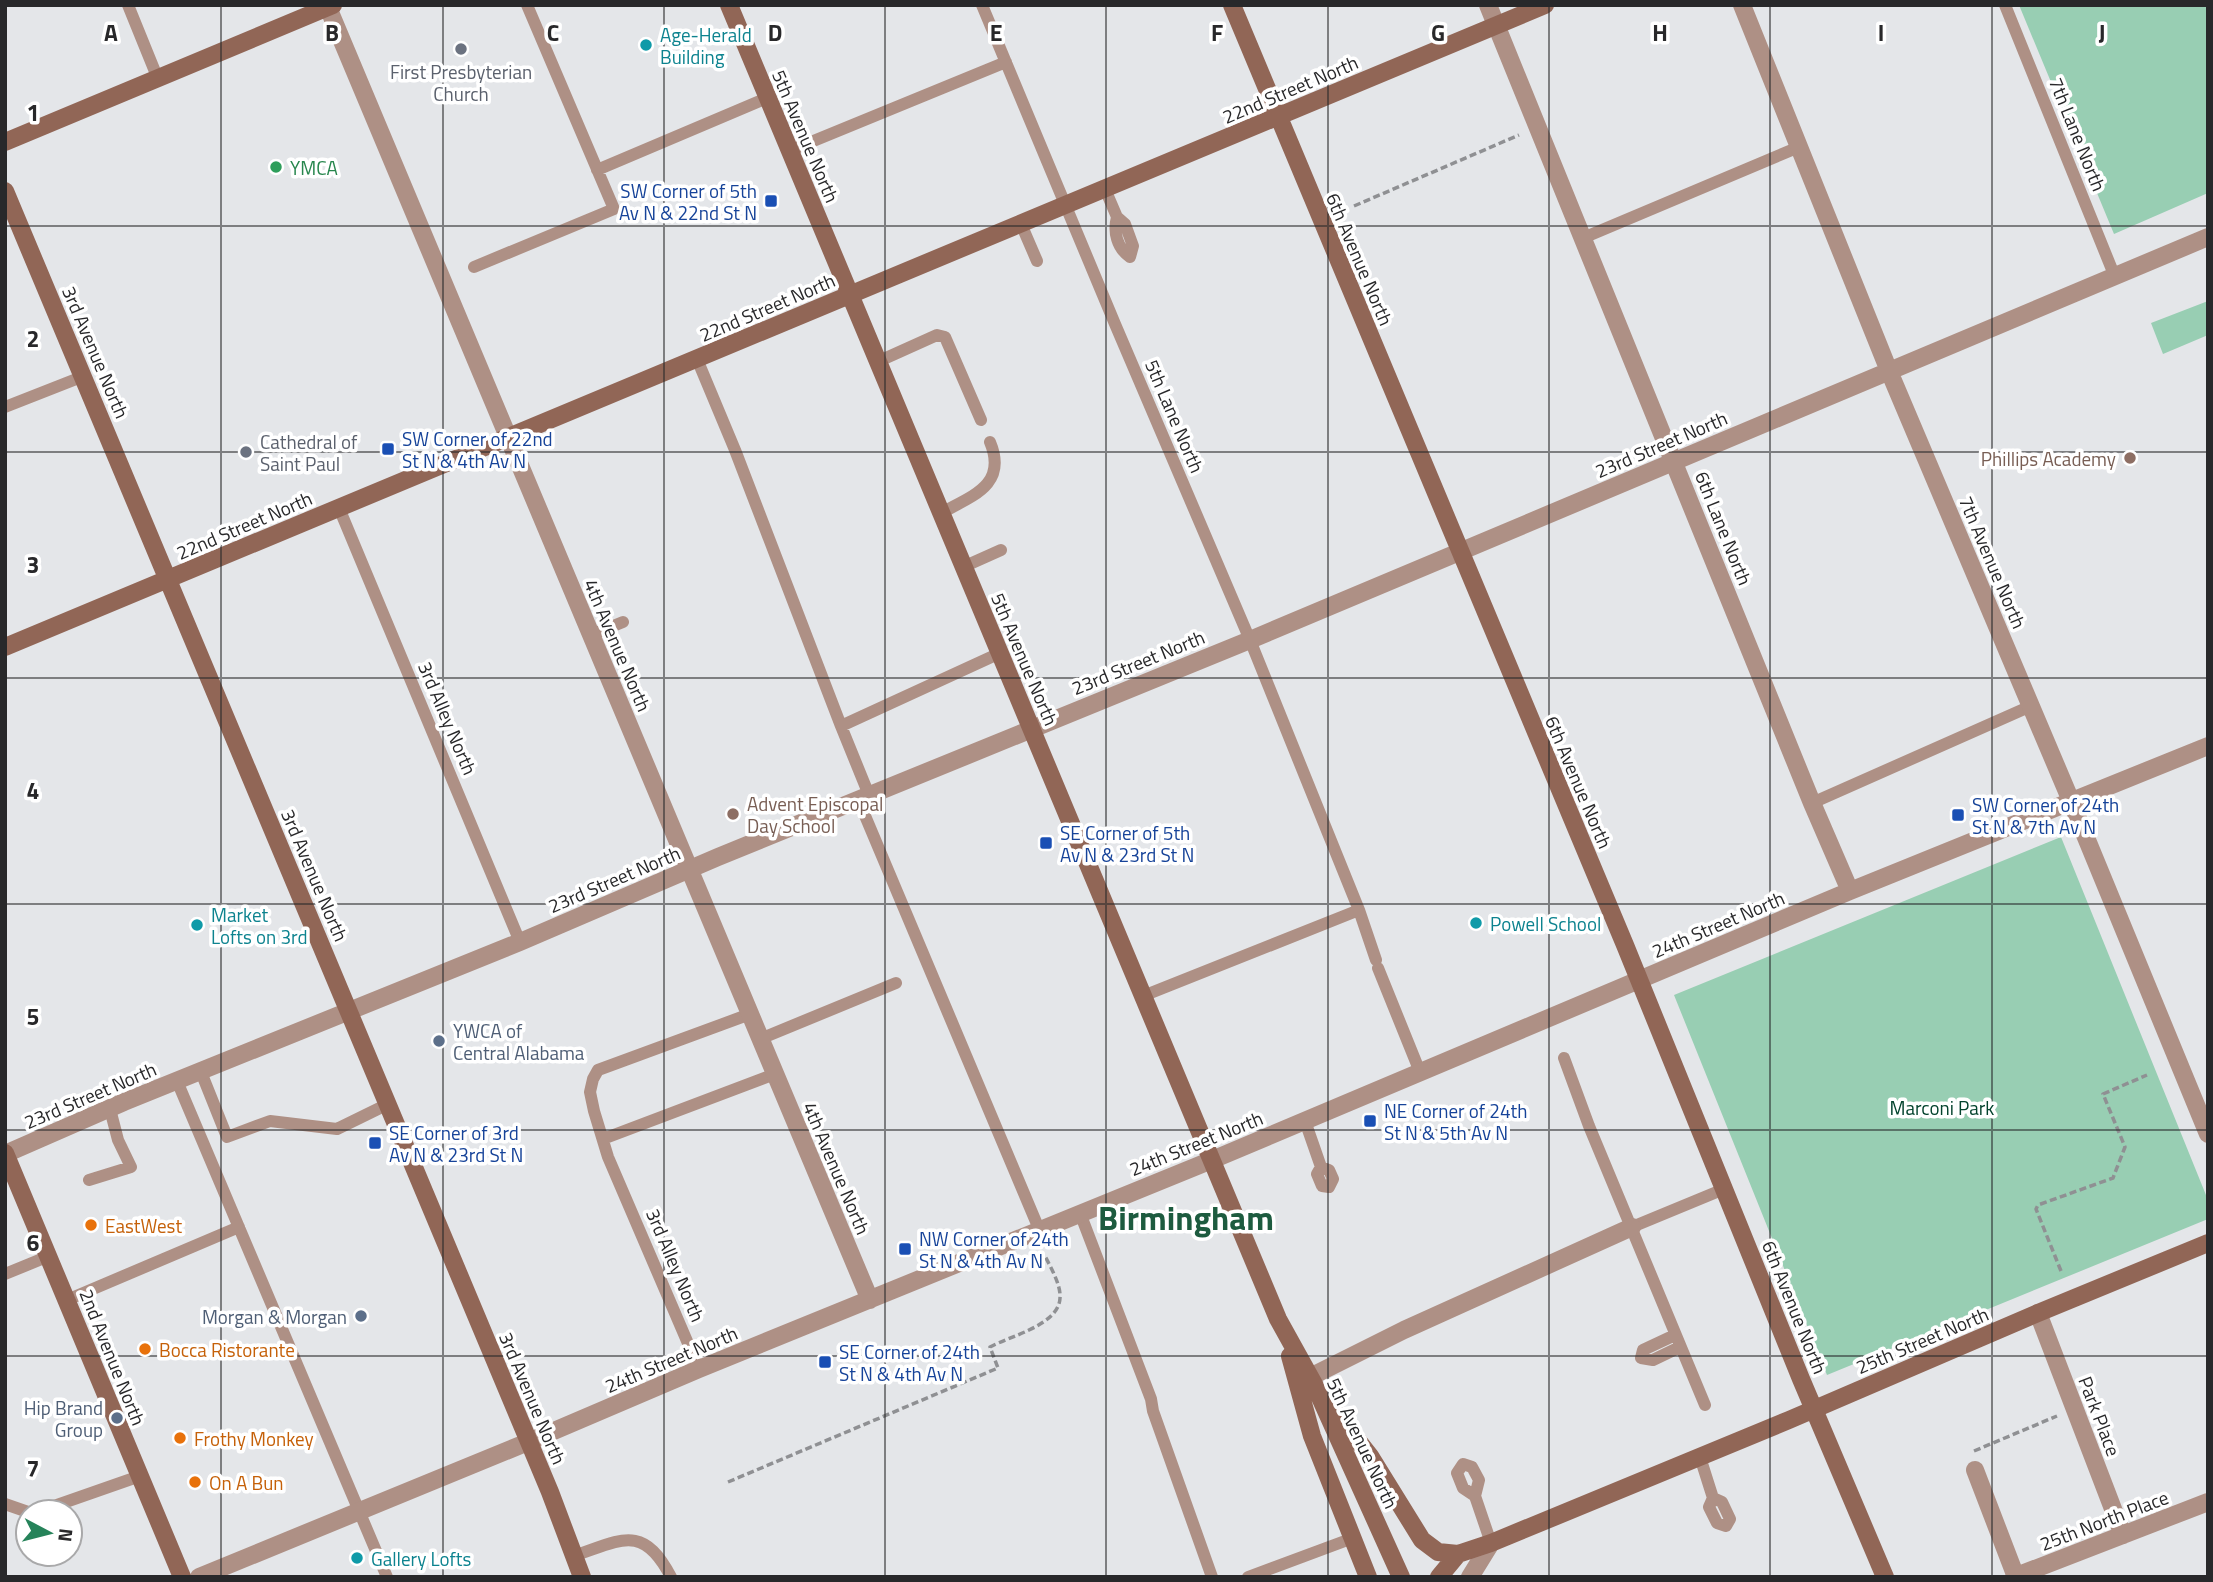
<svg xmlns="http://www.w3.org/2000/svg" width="2213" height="1582" viewBox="0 0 2213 1582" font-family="'Titillium Web',sans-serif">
<rect width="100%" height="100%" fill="#e4e6e9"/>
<path fill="#98ceb3" d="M 2019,5 L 2207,5 L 2208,193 L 2114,234 Z
M 2208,301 L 2208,335 L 2163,354 L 2151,323 Z
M 2061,837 L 2208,1200 L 2208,1219 L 1827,1375 L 1674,995 Z"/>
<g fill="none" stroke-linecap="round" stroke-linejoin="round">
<path stroke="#8f9093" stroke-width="3.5" stroke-dasharray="7 3.5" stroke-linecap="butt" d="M 1354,206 L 1519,135
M 2061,1271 L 2036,1209 L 2038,1205 L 2113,1178 L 2125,1147 L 2103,1094 L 2147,1075
M 1974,1451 L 2057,1416
M 728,1482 L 998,1368 L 990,1347 C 1010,1336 1059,1325 1060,1298 C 1061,1285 1051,1268 1045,1256"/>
<path stroke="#ae9085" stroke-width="12" d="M 128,5 L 158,79
M 982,5 L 1115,324 L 1250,640 L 1359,910 L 1143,996
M 2005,5 L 2115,277
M 789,151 L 1006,62
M 597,170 L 767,98
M 1105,189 L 1117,217 L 1125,224 L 1133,246 L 1130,257 C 1117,248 1113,232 1117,217
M 1021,224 L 1037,261
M 1583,238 L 1799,147
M 474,267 L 614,209 L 527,5
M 697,359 L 735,450 L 841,726 L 1000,653
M 877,362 L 937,335 L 945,337 L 981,420
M 5,407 L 84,376
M 339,508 L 520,942
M 941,513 C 972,496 1008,485 990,442
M 963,567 L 1001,550
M 591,635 L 623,622
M 841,726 L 869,795
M 858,799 L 1039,1229
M 1812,803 L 2031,706
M 1359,910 L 1376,960
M 1378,968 L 1420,1072
M 760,1039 L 896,983
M 1564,1058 L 1589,1126 L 1705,1405
M 201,1072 L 227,1137 L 270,1121 L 337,1129 L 388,1104
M 177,1081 L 387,1577
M 1305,1121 L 1321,1167
M 603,1139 L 775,1074
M 1321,1167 L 1329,1170 L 1333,1179 L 1329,1187 L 1322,1186 L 1317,1174 Z
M 89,1180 L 131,1167 L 118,1140 L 110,1109
M 1080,1213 L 1151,1399 L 1153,1411 L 1212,1577
M 1632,1227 L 1724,1189
M 5,1274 L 49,1256
M 67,1300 L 239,1227
M 1675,1335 L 1643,1350 L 1641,1358 L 1653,1360 L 1680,1347
M 699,1369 L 608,1157 L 594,1111 L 590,1092 L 593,1079 L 598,1070 L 750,1014
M 1700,1457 L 1713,1498
M 1475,1496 L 1463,1488 L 1457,1473 L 1463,1464 L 1472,1467 L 1479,1480 L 1475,1496 L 1491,1543
M 1713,1498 L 1722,1502 L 1730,1519 L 1726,1526 L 1717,1523 L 1709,1507 Z
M 5,1504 L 28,1512
M 37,1512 L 140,1476
M 574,1556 C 621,1540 643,1523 671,1577
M 1248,1577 L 1353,1538"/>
<path stroke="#ae9085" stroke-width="18" d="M 2038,1313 L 2123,1535
M 1310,1377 L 1404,1330 L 1632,1227
M 1975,1470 L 2016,1577
M 1470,1577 L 1491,1543
M 2014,1577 L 2208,1502"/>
<path stroke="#ae9085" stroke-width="18" d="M 327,5 L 870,1300
M 1488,5 L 1812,803 L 1850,891
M 1742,5 L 1889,371 L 2071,801 L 2208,1134
M 5,1154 L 124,1102 L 520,942 L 718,857 L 1250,640 L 2208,237
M 199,1577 L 528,1442 L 699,1369 L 1212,1160 L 1850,891 L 2208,746"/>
<path stroke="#916656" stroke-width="18" d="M 729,5 L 1278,1319 L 1314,1384 L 1401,1577
M 1232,5 L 1625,945 L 1801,1379 L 1885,1577
M 5,142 L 333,5
M 5,191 L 550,1492 L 582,1577
M 5,647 L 1545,5
M 5,1153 L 182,1577
M 1290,1356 L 1312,1436 L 1368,1577
M 1333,1409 L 1370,1456 L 1422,1540 L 1438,1552 L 1458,1554 L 1491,1543 L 1789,1420 L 2038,1313 L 2208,1243
M 1439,1577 L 1458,1554"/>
</g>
<path fill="none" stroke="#28282a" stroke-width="2" stroke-opacity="0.55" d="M 221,5 L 221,1577M 443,5 L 443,1577M 664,5 L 664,1577M 885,5 L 885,1577M 1106,5 L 1106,1577M 1328,5 L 1328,1577M 1549,5 L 1549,1577M 1770,5 L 1770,1577M 1992,5 L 1992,1577M 5,226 L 2208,226M 5,452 L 2208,452M 5,678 L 2208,678M 5,904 L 2208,904M 5,1130 L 2208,1130M 5,1356 L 2208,1356"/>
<g fill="#0f9aa8" stroke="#fff" stroke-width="2.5">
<circle cx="646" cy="45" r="7"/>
<circle cx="1476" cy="923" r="7"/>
<circle cx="197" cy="925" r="7"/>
<circle cx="357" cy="1558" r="7"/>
</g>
<g fill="#6b7280" stroke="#fff" stroke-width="2.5">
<circle cx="461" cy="49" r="7"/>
<circle cx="246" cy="452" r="7"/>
</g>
<circle fill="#2e9e5b" stroke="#fff" stroke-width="2.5" cx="276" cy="167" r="7"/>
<g fill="#1a4fb4" stroke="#fff" stroke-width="2.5">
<rect x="764" y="194" width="14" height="14" rx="3.5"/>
<rect x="381" y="442" width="14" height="14" rx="3.5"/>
<rect x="1951" y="808" width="14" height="14" rx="3.5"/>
<rect x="1039" y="836" width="14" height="14" rx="3.5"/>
<rect x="1363" y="1114" width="14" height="14" rx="3.5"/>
<rect x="368" y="1136" width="14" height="14" rx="3.5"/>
<rect x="898" y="1242" width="14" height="14" rx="3.5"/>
<rect x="818" y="1355" width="14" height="14" rx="3.5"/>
</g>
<g fill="#8d6e63" stroke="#fff" stroke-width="2.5">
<circle cx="2130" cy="458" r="7"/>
<circle cx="733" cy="814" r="7"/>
</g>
<g fill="#5c6f8a" stroke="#fff" stroke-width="2.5">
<circle cx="439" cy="1041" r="7"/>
<circle cx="361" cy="1316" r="7"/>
<circle cx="117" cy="1418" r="7"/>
</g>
<g fill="#e8710a" stroke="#fff" stroke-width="2.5">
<circle cx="91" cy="1225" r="7"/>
<circle cx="145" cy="1349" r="7"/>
<circle cx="180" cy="1438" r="7"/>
<circle cx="195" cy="1482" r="7"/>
</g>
<g text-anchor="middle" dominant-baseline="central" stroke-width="7" stroke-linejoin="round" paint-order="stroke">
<g font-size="19" fill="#0d838f" stroke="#fff" text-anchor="start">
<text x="660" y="34">Age-Herald<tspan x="660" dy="22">Building</tspan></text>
<text x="211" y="914">Market<tspan x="211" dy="22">Lofts on 3rd</tspan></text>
<text x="1490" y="923">Powell School</text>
<text x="371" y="1558">Gallery Lofts</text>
</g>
<g font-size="19" fill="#5b616d" stroke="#fff">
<text x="461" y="71">First Presbyterian<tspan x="461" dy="22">Church</tspan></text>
<text x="260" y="441" text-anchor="start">Cathedral of<tspan x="260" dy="22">Saint Paul</tspan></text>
</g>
<g font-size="19" fill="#28282a" stroke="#fff">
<text transform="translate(1290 89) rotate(-23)">22nd Street North</text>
<text transform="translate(2078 134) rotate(68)">7th Lane North</text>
<text transform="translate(806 136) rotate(67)">5th Avenue North</text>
<text transform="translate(1360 259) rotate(67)">6th Avenue North</text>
<text transform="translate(767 307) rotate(-23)">22nd Street North</text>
<text transform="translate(96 352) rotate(67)">3rd Avenue North</text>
<text transform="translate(1175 416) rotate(67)">5th Lane North</text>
<text transform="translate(1661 444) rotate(-23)">23rd Street North</text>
<text transform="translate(244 525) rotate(-23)">22nd Street North</text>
<text transform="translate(1724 528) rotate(68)">6th Lane North</text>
<text transform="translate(1993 562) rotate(67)">7th Avenue North</text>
<text transform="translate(618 645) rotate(67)">4th Avenue North</text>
<text transform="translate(1025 659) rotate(67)">5th Avenue North</text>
<text transform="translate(1138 662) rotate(-22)">23rd Street North</text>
<text transform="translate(448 718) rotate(67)">3rd Alley North</text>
<text transform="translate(1579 782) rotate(67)">6th Avenue North</text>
<text transform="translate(315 875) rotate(67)">3rd Avenue North</text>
<text transform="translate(614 879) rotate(-23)">23rd Street North</text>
<text transform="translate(1718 924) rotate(-23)">24th Street North</text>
<text transform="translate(90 1095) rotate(-23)">23rd Street North</text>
<text transform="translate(1196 1143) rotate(-22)">24th Street North</text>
<text transform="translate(837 1168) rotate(67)">4th Avenue North</text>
<text transform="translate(676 1265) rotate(67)">3rd Alley North</text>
<text transform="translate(1795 1307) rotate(68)">6th Avenue North</text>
<text transform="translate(1922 1340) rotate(-23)">25th Street North</text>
<text transform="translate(113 1357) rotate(68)">2nd Avenue North</text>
<text transform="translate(671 1359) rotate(-23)">24th Street North</text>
<text transform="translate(533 1398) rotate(67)">3rd Avenue North</text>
<text transform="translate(2100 1416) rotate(69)">Park Place</text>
<text transform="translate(1363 1443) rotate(65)">5th Avenue North</text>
<text transform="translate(2104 1520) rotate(-21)">25th North Place</text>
</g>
<g font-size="19" fill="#27864d" stroke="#fff" text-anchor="start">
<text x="290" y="167">YMCA</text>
</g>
<g font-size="19" fill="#164399" stroke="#fff" text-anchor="start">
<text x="757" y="190" text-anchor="end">SW Corner of 5th<tspan x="757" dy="22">Av N &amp; 22nd St N</tspan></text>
<text x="402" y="438">SW Corner of 22nd<tspan x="402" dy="22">St N &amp; 4th Av N</tspan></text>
<text x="1972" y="804">SW Corner of 24th<tspan x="1972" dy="22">St N &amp; 7th Av N</tspan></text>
<text x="1060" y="832">SE Corner of 5th<tspan x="1060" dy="22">Av N &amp; 23rd St N</tspan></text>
<text x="1384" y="1110">NE Corner of 24th<tspan x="1384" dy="22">St N &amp; 5th Av N</tspan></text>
<text x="389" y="1132">SE Corner of 3rd<tspan x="389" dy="22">Av N &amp; 23rd St N</tspan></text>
<text x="919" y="1238">NW Corner of 24th<tspan x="919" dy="22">St N &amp; 4th Av N</tspan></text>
<text x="839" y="1351">SE Corner of 24th<tspan x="839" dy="22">St N &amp; 4th Av N</tspan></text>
</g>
<g font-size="19" fill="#785e54" stroke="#fff" text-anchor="end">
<text x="2116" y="458">Phillips Academy</text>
<text x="747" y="803" text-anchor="start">Advent Episcopal<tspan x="747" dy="22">Day School</tspan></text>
</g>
<g font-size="19" fill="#4e5e75" stroke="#fff" text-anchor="end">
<text x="453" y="1030" text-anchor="start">YWCA of<tspan x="453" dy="22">Central Alabama</tspan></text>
<text x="347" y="1316">Morgan &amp; Morgan</text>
<text x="103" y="1407">Hip Brand<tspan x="103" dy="22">Group</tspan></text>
</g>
<g font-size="19" fill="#03432d" stroke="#fff">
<text x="1942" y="1107">Marconi Park</text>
</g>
<g font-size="19" fill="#c56008" stroke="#fff" text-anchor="start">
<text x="105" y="1225">EastWest</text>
<text x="159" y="1349">Bocca Ristorante</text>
<text x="194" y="1438">Frothy Monkey</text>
<text x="209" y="1482">On A Bun</text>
</g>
<g font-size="33" font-weight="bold" fill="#1d5b3f" stroke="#fff">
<text x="1186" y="1218">Birmingham</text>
</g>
</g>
<g font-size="23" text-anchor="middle" font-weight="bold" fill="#28282a" stroke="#fff" stroke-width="7" stroke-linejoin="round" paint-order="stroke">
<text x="111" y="41">A</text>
<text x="332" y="41">B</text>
<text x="553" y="41">C</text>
<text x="775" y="41">D</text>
<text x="996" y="41">E</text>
<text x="1217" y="41">F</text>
<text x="1438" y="41">G</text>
<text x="1660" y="41">H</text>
<text x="1881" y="41">I</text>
<text x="2102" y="41">J</text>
<text x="33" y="121">1</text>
<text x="33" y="347">2</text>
<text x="33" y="573">3</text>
<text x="33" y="799">4</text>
<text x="33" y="1025">5</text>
<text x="33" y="1251">6</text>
<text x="33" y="1477">7</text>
</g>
<rect width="2213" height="1582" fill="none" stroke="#28282a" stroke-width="14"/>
<g transform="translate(49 1533) rotate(97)"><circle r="33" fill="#ffffff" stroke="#a9a9aa" stroke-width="2"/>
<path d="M0-5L12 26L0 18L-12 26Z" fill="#26835a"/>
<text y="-10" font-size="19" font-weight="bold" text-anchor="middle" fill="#28282a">N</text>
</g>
</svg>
